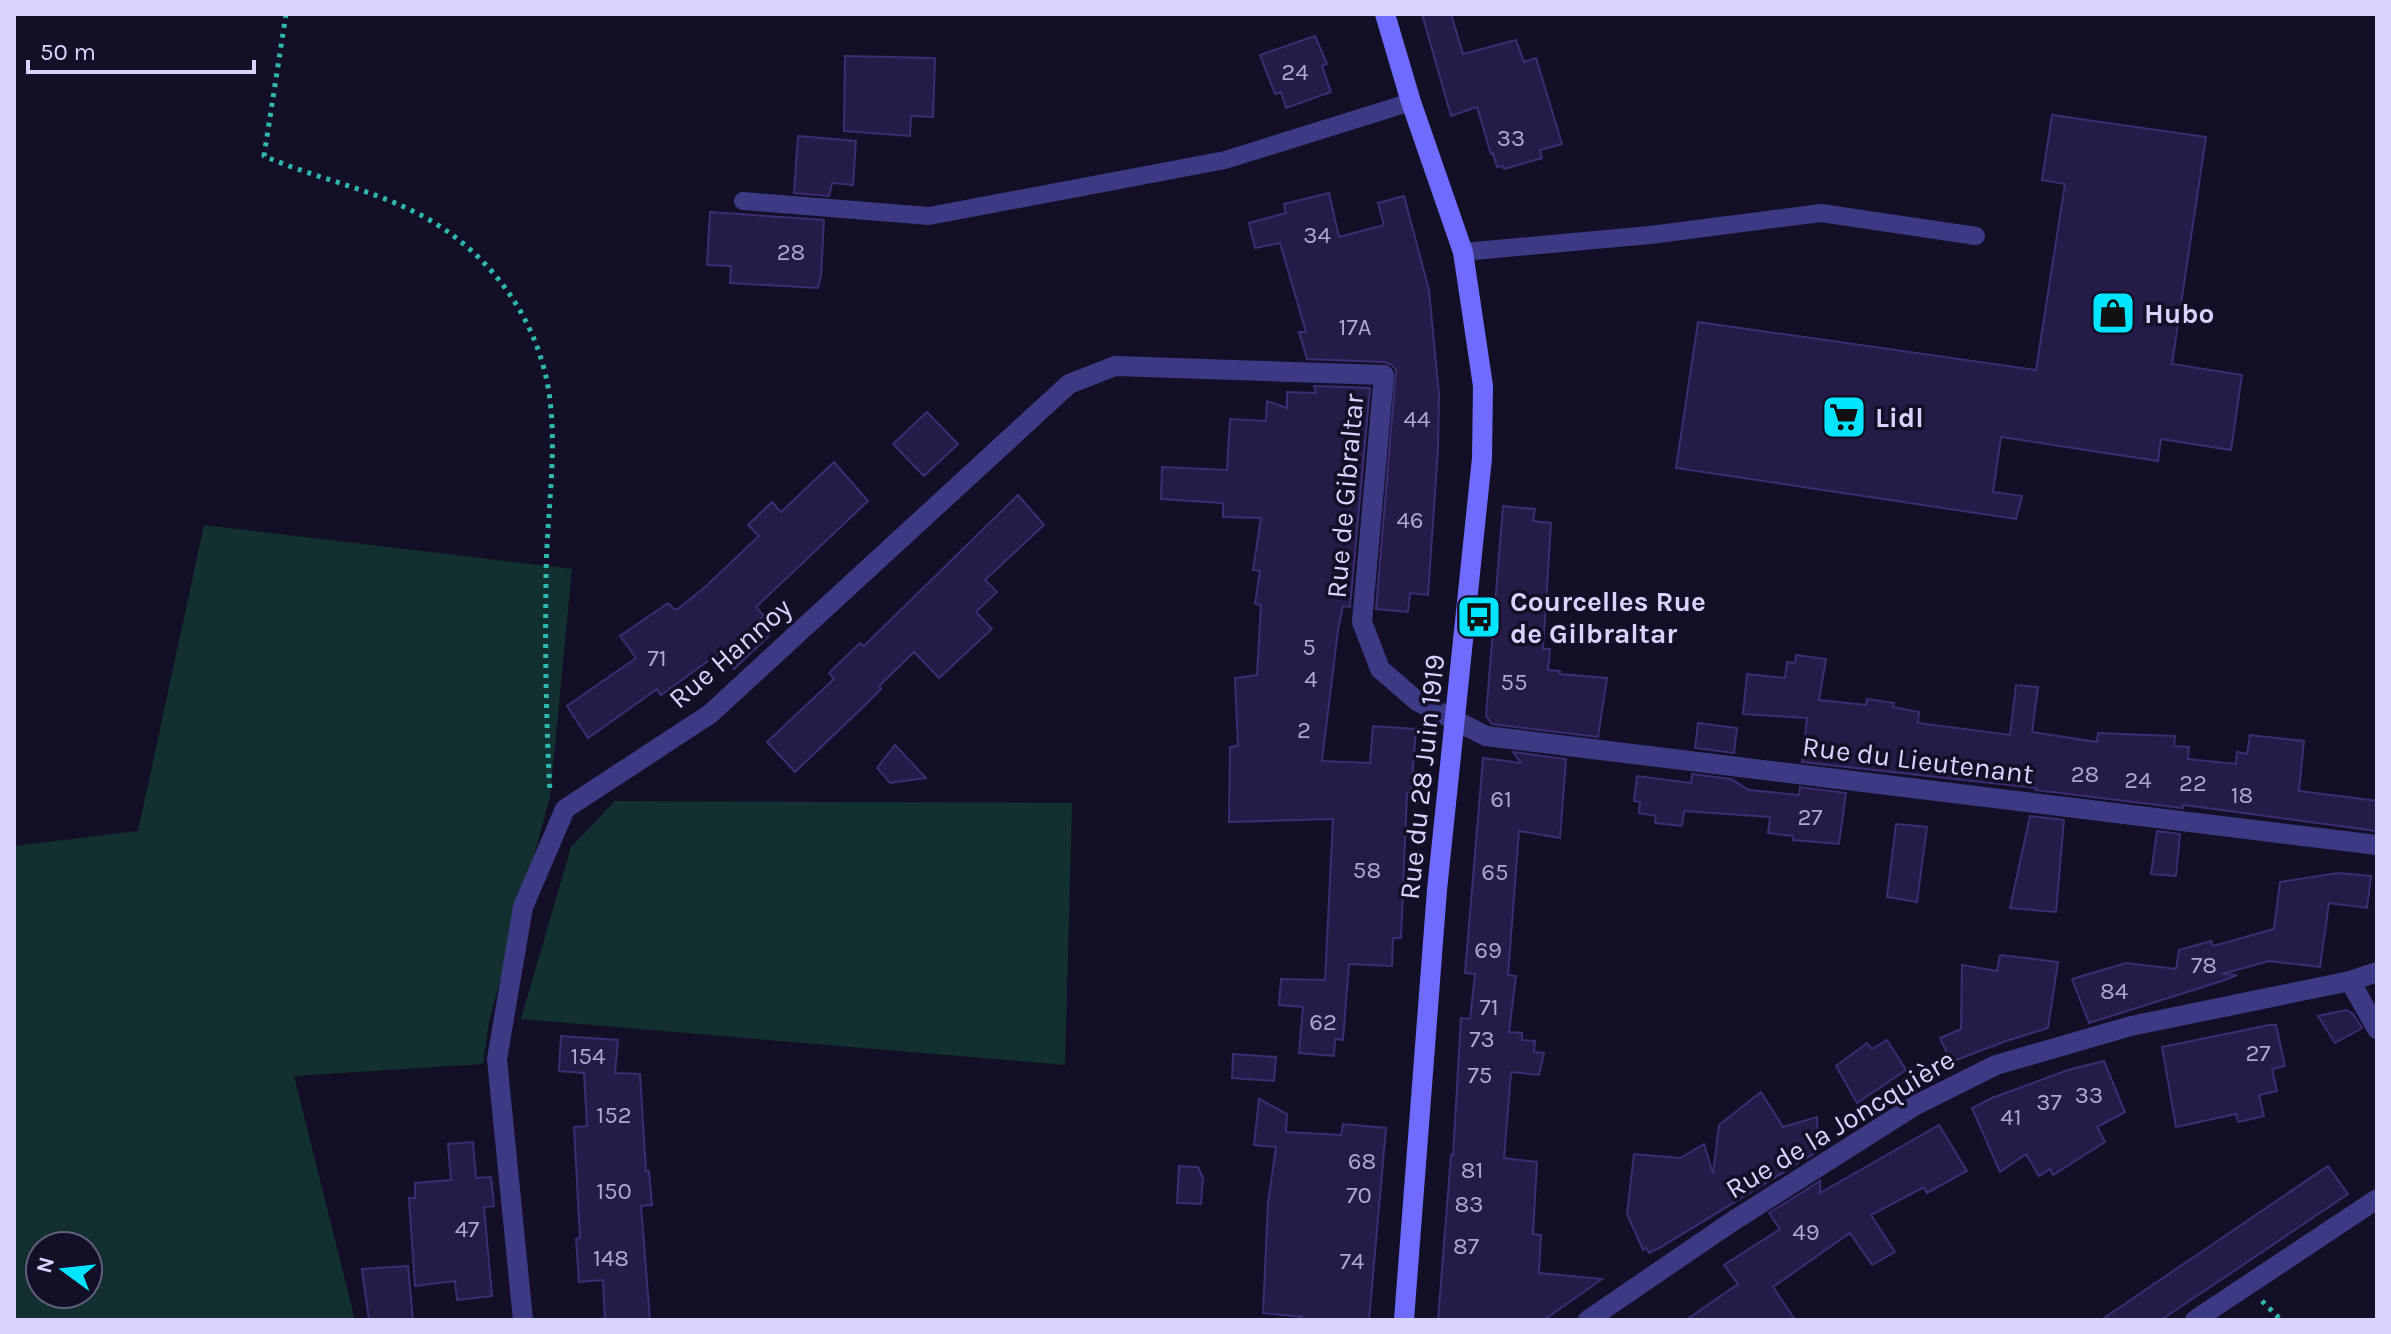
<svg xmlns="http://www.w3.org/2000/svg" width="2391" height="1334" viewBox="0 0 2391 1334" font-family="Karla,sans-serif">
<rect width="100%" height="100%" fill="#130f26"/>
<path fill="#12302f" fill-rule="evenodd" d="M 204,525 L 572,569 L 550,797 L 489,1021 L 483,1064 L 294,1076 L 355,1320 L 14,1320 L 14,846 L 138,831 ZM 40,1246 L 88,1246 L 88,1294 L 40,1294 Z
M 615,801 L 1072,803 L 1065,1065 L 521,1019 L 571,847 Z"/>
<path fill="#241b47" stroke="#3b2d73" stroke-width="2" d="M 1422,14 L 1451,14 L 1463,54 L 1516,40 L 1524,62 L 1536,58 L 1562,144 L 1540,150 L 1542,158 L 1504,169 L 1503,166 L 1497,167 L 1493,153 L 1491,154 L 1477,107 L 1451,116 Z
M 1315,36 L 1327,64 L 1322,66 L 1331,92 L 1286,108 L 1281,92 L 1275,94 L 1260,55 Z
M 845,56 L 935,58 L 933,117 L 911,116 L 910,136 L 844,131 Z
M 2052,115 L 2206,137 L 2172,364 L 2242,375 L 2231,450 L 2161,439 L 2158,461 L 2001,437 L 1993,492 L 2022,496 L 2016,519 L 1676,468 L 1698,322 L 2036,370 L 2065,184 L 2042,180 Z
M 798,136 L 856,141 L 853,185 L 832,183 L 829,196 L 794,193 Z
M 1329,193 L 1339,237 L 1384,225 L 1378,203 L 1404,196 L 1429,290 L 1439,395 L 1438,449 L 1428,595 L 1410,593 L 1408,612 L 1376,609 L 1396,370 L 1392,365 L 1384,362 L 1307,359 L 1299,332 L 1306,332 L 1280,243 L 1255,248 L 1249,223 L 1286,213 L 1284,204 Z
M 710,212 L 824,220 L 821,275 L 818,288 L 730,283 L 731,266 L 707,265 Z
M 1314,386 L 1370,388 L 1350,607 L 1343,606 L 1338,630 L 1322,761 L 1370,763 L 1373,726 L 1416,729 L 1411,793 L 1407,793 L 1401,938 L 1393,938 L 1392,966 L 1349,964 L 1343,1040 L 1335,1039 L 1334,1056 L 1299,1053 L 1303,1007 L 1279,1005 L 1281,979 L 1325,980 L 1333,819 L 1229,822 L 1230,747 L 1238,746 L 1235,678 L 1257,675 L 1261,605 L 1255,604 L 1260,571 L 1253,570 L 1261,518 L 1223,517 L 1223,503 L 1161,499 L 1162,467 L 1227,470 L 1230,419 L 1266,421 L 1267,401 L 1287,408 L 1287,392 L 1316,393 Z
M 927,412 L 958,444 L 924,476 L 893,444 Z
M 834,462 L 868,501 L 756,607 L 764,616 L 757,622 L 769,636 L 734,669 L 719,653 L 661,695 L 657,689 L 588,738 L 567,706 L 636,658 L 620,636 L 668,603 L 674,609 L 678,609 L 705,587 L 759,536 L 748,525 L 772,502 L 781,512 Z
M 1018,495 L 1044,525 L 985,580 L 997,592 L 976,612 L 992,629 L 939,678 L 914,652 L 879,686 L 881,689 L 862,708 L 795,772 L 767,742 L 834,679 L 829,673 L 860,643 L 864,646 Z
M 1503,506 L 1535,509 L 1533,521 L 1551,523 L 1543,649 L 1550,649 L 1548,670 L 1560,671 L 1560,674 L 1607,678 L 1598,737 L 1492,724 L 1486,716 Z
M 1796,655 L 1826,659 L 1819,700 L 1866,705 L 1867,699 L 1894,703 L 1893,707 L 1919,712 L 1918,723 L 2010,735 L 2016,685 L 2038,687 L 2032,732 L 2097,742 L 2098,733 L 2175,736 L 2174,746 L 2189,747 L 2188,759 L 2236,764 L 2237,752 L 2247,754 L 2250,735 L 2304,741 L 2299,791 L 2377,801 L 2377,831 L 2229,811 L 2183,805 L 2183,808 L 2035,790 L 2036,788 L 1802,762 L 1807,718 L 1743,714 L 1747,674 L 1785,678 L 1787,662 L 1795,663 Z
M 1698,723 L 1737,728 L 1734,753 L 1695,748 Z
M 895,745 L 926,778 L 890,783 L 877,768 Z
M 1513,752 L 1566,759 L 1560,838 L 1519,831 L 1508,975 L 1516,976 L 1509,1032 L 1522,1033 L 1522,1040 L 1535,1041 L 1534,1052 L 1544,1053 L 1539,1075 L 1511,1072 L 1504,1158 L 1537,1162 L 1533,1234 L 1541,1235 L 1539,1273 L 1602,1279 L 1544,1320 L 1438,1320 L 1451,1155 L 1453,1155 L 1461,1018 L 1470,1019 L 1475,974 L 1465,973 L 1483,758 L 1521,763 Z
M 1692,774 L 1731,779 L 1749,790 L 1799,795 L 1800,787 L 1846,793 L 1839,844 L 1793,840 L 1793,836 L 1768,833 L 1770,817 L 1684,811 L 1682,826 L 1655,823 L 1656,816 L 1639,813 L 1640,802 L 1634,801 L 1637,776 L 1691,783 Z
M 2030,816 L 2064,820 L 2056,912 L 2010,908 Z
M 1896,824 L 1927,827 L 1917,902 L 1887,897 Z
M 2157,831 L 2180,834 L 2176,876 L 2151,874 Z
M 2338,873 L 2371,876 L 2367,908 L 2329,903 L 2320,967 L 2269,961 L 2222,974 L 2237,975 L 2222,981 L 2089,1023 L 2072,979 L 2126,963 L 2176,969 L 2179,950 L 2211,941 L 2213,946 L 2274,929 L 2280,882 Z
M 2000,955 L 2058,962 L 2048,1028 L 2006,1041 L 1951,1062 L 1940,1038 L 1961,1029 L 1962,965 L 1997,971 Z
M 2346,1010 L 2353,1014 L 2362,1028 L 2335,1043 L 2318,1016 Z
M 2269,1025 L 2276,1025 L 2285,1066 L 2272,1069 L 2277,1091 L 2259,1095 L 2264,1116 L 2238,1122 L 2236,1114 L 2176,1127 L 2162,1047 Z
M 561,1036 L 618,1040 L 615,1073 L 640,1074 L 646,1171 L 649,1171 L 652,1205 L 641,1206 L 650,1320 L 605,1320 L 603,1280 L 579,1282 L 576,1239 L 580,1238 L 574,1127 L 587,1126 L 584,1073 L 559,1071 Z
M 1887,1040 L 1906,1070 L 1857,1103 L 1836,1066 L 1867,1043 L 1872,1049 Z
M 1233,1054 L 1276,1057 L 1274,1081 L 1232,1078 Z
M 2104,1061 L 2125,1112 L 2097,1127 L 2105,1142 L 2053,1175 L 2050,1169 L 2039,1176 L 2026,1154 L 2000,1172 L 1972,1108 L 1992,1098 L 2068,1070 Z
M 1761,1092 L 1783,1127 L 1817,1117 L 1818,1151 L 1661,1247 L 1649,1253 L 1646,1248 L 1643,1250 L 1627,1214 L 1634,1154 L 1680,1158 L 1704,1144 L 1713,1174 L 1719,1125 Z
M 1259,1099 L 1287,1114 L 1286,1132 L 1341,1135 L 1343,1124 L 1386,1128 L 1369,1320 L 1302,1320 L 1302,1317 L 1263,1313 L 1268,1203 L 1276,1147 L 1254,1145 Z
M 1939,1125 L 1967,1171 L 1927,1193 L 1924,1187 L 1871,1215 L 1895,1252 L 1872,1265 L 1850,1233 L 1773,1287 L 1795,1320 L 1686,1320 L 1738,1284 L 1724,1265 L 1780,1229 L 1769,1213 L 1820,1181 L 1820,1193 Z
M 473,1142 L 476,1178 L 491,1177 L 494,1206 L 484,1207 L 492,1296 L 457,1300 L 455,1281 L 415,1286 L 409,1198 L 415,1198 L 415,1183 L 451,1180 L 448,1144 Z
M 1179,1166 L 1198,1167 L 1203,1178 L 1201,1204 L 1177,1203 Z
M 2328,1166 L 2348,1194 L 2185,1304 L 2161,1320 L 2101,1320 Z
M 408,1266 L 413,1320 L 369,1320 L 362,1269 Z"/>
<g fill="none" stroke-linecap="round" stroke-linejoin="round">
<path stroke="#2fb8b0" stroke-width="5" stroke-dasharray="4 6" stroke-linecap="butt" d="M 286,14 L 264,156 C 319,180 382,191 433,222 C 500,263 545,332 551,410 C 556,466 546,523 546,580 C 545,650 546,721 550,792
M 2262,1301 L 2281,1320"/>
<path stroke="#3d3a85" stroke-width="18" d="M 743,201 L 929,216 L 1225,160 L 1411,102
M 1463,252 L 1650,235 L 1821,213 L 1976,236"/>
<path stroke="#3d3a85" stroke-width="20" d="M 2350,981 L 2377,1029
M 523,1320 L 497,1059 L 523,907 L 565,809 L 710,714 L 1069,384 L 1115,366 L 1384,375 L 1362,622 L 1380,669 L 1417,701 L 1486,736 L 2377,845
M 1588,1320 L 1730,1223 L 1914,1106 L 1996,1065 L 2131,1026 L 2350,981 L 2377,972
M 2195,1320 L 2377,1199"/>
<path stroke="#6f6bff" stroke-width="20" d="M 1385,14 L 1411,102 L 1463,252 L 1483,386 L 1482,458 L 1437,890 L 1404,1320"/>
</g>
<defs>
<g id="shop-square" transform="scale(2.3)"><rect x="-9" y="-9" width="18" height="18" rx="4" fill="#00e5ff" stroke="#130f26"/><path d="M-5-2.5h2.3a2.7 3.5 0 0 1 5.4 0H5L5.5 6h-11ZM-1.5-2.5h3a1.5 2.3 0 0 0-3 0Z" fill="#111"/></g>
<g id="supermarket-square" transform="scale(2.3)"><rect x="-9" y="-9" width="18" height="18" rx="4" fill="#00e5ff" stroke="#130f26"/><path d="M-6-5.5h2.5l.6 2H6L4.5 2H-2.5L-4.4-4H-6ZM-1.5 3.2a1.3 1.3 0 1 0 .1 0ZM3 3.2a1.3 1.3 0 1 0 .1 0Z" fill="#111"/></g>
<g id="bus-square" transform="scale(2.3)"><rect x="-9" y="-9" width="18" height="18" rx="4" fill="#00e5ff" stroke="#130f26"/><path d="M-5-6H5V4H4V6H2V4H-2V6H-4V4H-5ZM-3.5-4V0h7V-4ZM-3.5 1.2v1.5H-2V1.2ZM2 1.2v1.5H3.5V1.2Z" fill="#111"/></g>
</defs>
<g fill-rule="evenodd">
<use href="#shop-square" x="2113" y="313"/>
<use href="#supermarket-square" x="1844" y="417"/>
<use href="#bus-square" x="1479" y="617"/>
</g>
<g text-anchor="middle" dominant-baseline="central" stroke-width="7" stroke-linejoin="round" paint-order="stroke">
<g font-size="24" fill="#aca6d1">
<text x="1295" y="72">24</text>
<text x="1511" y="138">33</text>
<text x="1317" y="235">34</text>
<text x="791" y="252">28</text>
<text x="1355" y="327">17A</text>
<text x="1417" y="419">44</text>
<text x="1410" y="520">46</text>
<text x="1309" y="647">5</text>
<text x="657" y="658">71</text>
<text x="1311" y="679">4</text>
<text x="1514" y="682">55</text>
<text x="1304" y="730">2</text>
<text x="2085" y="774">28</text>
<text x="2138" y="780">24</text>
<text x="2193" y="783">22</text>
<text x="2242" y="795">18</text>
<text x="1501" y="799">61</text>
<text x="1810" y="817">27</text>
<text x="1367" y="870">58</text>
<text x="1495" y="872">65</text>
<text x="1488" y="950">69</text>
<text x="2204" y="965">78</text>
<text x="2114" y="991">84</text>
<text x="1489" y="1007">71</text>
<text x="1323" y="1022">62</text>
<text x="1482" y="1039">73</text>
<text x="2258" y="1053">27</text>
<text x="588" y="1056">154</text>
<text x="1480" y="1075">75</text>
<text x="2089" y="1095">33</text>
<text x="2049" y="1102">37</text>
<text x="614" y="1115">152</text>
<text x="2011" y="1117">41</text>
<text x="1362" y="1161">68</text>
<text x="1472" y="1170">81</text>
<text x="614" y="1191">150</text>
<text x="1359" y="1195">70</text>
<text x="1469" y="1204">83</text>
<text x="467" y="1229">47</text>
<text x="1806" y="1232">49</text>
<text x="1466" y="1246">87</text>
<text x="611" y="1258">148</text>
<text x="1352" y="1261">74</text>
</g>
<g font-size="28" font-weight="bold" fill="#d9d4ff" stroke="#130f26" text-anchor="start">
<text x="2144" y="313">Hubo</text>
<text x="1875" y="417">Lidl</text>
<text x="1510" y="601">Courcelles Rue<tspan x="1510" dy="32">de Gilbraltar</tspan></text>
</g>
<g font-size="28" fill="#d9d4ff" stroke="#130f26">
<text transform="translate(1345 496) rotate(-85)">Rue de Gibraltar</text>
<text transform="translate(730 653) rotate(-41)">Rue Hannoy</text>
<text transform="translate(1918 760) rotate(7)">Rue du Lieutenant</text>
<text transform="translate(1422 777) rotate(-84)">Rue du 28 Juin 1919</text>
<text transform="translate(1840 1124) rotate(-31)">Rue de la Joncquière</text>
</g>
</g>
<rect width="2391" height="1334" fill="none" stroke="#d9d4ff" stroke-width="32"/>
<g transform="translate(64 1270) rotate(285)"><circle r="38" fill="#130f26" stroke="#625e7d" stroke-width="2"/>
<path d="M0-6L14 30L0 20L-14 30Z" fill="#00e5ff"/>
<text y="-12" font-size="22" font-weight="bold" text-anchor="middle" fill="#d9d4ff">N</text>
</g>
<path d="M28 60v12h226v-12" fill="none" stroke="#d9d4ff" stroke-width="4"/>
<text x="40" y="60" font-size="24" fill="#d9d4ff" stroke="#130f26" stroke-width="6" paint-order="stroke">50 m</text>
</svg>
